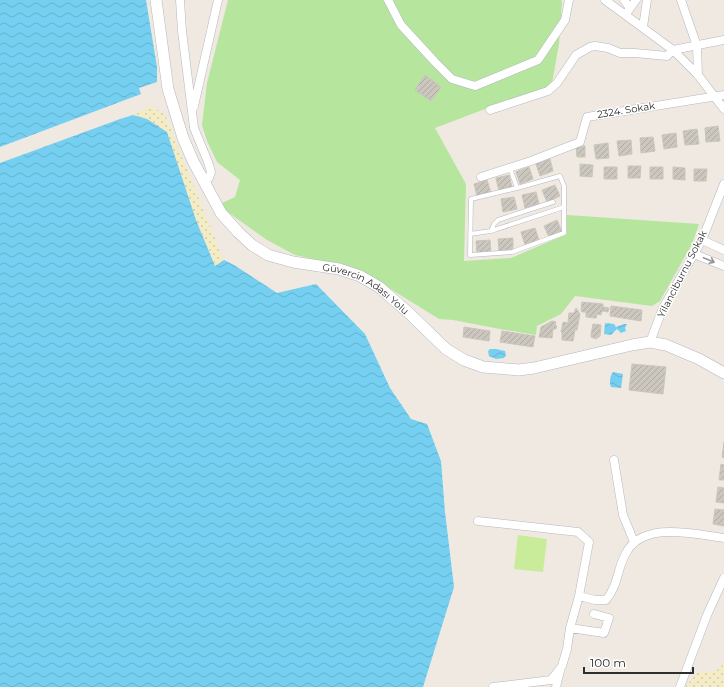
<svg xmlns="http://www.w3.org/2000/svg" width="724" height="687" viewBox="0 0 724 687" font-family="Montserrat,sans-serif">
<defs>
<pattern id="sand-dots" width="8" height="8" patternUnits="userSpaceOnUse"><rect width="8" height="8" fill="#f3ecc5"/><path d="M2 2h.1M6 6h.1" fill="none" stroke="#d1cbaa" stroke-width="1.8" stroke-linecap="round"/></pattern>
<pattern id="water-waves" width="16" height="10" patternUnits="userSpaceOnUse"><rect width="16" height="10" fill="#75cff0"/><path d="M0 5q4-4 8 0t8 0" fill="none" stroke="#66b2ce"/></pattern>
<pattern id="building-hatch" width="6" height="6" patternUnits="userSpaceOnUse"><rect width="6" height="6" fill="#cbc7bf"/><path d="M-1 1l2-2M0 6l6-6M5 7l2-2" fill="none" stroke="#afaba4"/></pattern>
</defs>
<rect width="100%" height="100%" fill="#efe9e1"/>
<path fill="#b6e59e" d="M 228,0 L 561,0 L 562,2 L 559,44 L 551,89 L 506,101 L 435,128 L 466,184 L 464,261 L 511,258 L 567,234 L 567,215 L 699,224 L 692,244 L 660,301 L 652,306 L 575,296 L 561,314 L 537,326 L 536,335 L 500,329 L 453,320 L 439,319 L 360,270 L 295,255 L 267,240 L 218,205 L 235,197 L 240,180 L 217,162 L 207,141 L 202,125 L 207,83 Z"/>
<path fill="url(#sand-dots)" d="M 152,106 L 165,115 L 224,261 L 215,266 L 196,220 L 147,119 L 133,115 Z
M 724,664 L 724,687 L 685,687 L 698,672 L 715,672 Z"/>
<path fill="#c9ec9a" d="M 518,535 L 547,539 L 543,572 L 514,569 Z"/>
<path fill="url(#water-waves)" d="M 0,0 L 146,0 L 157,67 L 157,82 L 139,88 L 141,94 L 0,147 Z
M 133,115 L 147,119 L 167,132 L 196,220 L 215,266 L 224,260 L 234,265 L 277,293 L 316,284 L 365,334 L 390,388 L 411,419 L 427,424 L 441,461 L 445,512 L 454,587 L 423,687 L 0,687 L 0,163 L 120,119 Z
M 605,323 L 614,324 L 616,327 L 624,324 L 627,324 L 625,328 L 626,331 L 621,333 L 617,329 L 611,335 L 604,334 Z
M 490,349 L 496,349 L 505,351 L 506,355 L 504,358 L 496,359 L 489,356 L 488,351 Z
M 613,372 L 623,374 L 621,388 L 611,387 C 609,383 610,375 613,372 Z"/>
<path fill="url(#building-hatch)" stroke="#cbc5ba" d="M 425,75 L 441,87 L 431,101 L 415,90 Z
M 718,126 L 720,141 L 706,142 L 705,128 Z
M 697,129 L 699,144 L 685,145 L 683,131 Z
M 676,133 L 677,147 L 664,149 L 662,135 Z
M 653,137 L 655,151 L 641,153 L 640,138 Z
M 631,140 L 632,154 L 619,156 L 617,141 Z
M 608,143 L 609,158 L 596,159 L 594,145 Z
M 576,146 L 585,146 L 585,157 L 577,157 Z
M 550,159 L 553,171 L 540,176 L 536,164 Z
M 580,164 L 593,165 L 592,177 L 580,176 Z
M 628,166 L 641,166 L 640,178 L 628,178 Z
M 529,167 L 533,179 L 520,184 L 516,172 Z
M 604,167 L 617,167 L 617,179 L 604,179 Z
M 650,167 L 663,167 L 663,179 L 650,179 Z
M 673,167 L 685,168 L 685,180 L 673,179 Z
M 694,169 L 707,169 L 706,181 L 694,181 Z
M 509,175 L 512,187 L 499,191 L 496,178 Z
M 487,180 L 491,193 L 477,196 L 474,184 Z
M 555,185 L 560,196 L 547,202 L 542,190 Z
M 536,192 L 539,204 L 525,208 L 522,195 Z
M 514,197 L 517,209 L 503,212 L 501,199 Z
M 557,220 L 562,232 L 549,237 L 544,226 Z
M 535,228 L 539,240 L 525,245 L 521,232 Z
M 513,238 L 513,251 L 499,251 L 498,239 Z
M 490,240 L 491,253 L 477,254 L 476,241 Z
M 582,302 L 603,304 L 603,307 L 609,308 L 608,312 L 602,311 L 601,315 L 597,314 L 596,318 L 586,317 L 586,312 L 582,312 L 581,310 Z
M 611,306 L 642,310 L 641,321 L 610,316 Z
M 576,308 L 580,314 L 577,330 L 575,330 L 573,341 L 562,340 L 562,333 L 561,332 L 563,322 L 568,323 L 569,313 L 574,313 Z
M 552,321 L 556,322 L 555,326 L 557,326 L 556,329 L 553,329 L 552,338 L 539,337 L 541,327 Z
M 593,324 L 601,325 L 600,336 L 596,339 L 591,337 L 591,334 Z
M 464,327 L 490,331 L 489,341 L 463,337 Z
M 502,331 L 535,336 L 533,347 L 500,342 Z
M 632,364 L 666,367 L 663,394 L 629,390 Z
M 724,442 L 724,458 L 722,457 Z
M 721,464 L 724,465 L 724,480 L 719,480 Z
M 718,487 L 724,488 L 724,503 L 716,502 Z
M 715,509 L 724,510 L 724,526 L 713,524 Z"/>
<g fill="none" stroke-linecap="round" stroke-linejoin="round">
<g stroke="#b4b7c1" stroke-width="5">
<path id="lane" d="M 510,168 L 517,188 L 471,199 L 470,255 L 512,252 L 564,233 L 564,186 L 560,176 L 517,188
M 491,231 L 494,224 L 498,220 L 553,202
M 470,234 L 491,231 L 564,207"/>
</g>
<g stroke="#b4b7c1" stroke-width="9">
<path id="street" d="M 180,0 L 182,31 L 194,128 L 208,162 L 211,172 L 209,178 L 204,182
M 388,0 L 401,25 L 435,62 L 452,79 L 475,86 L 538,60 L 565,20 L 569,0
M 605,0 L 673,50 L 698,75 L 724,109
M 624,0 L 630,8
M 681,0 L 697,46 L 698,75
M 626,14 L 636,0
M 643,27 L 647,0
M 673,50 L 724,40
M 194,106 L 218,0
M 490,110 L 548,91 L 557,83 L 576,55 L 590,47 L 595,46 L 608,48 L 620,53 L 635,53 L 667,56 L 673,50
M 481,177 L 531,161 L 580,142 L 587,117 L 724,95
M 702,240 L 724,250
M 694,254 L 724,266
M 650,342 L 663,308 L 702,240 L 724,184
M 614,460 L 623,515 L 634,542
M 478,521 L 578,532 L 589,542 L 579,596 L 595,600 L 606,600 C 618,586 617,570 625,555 C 641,520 694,534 724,538
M 579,596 L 570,628 L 604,633 L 609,618 L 594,614
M 493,687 L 551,680 L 562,666 L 567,649 L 570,628
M 556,687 L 560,671
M 680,687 L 707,615 L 724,578"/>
</g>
<g stroke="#b4b7c1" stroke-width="12">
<g id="secondary">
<path id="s1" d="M 156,0 L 168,89 L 183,138 L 193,161 L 221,213 L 238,232 L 252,245 L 268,255 L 293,262 L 339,269 L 360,276 L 379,287 L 410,314 L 446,349 L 464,360 L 483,367 L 519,370 L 534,368 L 632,345 L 650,342 L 666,345 L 699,359 L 724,373"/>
</g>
</g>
<use href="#lane" stroke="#fff" stroke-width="4"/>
<use href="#street" stroke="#fff" stroke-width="8"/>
<use href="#secondary" stroke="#fff" stroke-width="11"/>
</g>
<defs><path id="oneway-shaft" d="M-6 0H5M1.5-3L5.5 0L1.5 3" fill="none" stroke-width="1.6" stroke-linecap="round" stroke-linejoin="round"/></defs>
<use stroke="#969696" href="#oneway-shaft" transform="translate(709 260) rotate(23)"/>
<g text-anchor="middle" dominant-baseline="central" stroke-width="3" stroke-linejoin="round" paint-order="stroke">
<g font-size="10" fill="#2e2e2e" stroke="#fff">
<text transform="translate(626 110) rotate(-9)">2324. Sokak</text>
<text transform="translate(682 274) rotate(-63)">Yilanciburnu Sokak</text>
<text stroke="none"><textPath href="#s1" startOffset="394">Güvercin Adası Yolu</textPath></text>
</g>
</g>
<path d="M584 667v6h109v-6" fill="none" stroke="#2e2e2e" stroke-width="2"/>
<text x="590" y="667" font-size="12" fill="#2e2e2e" stroke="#ffffff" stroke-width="3" paint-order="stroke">100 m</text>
</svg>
